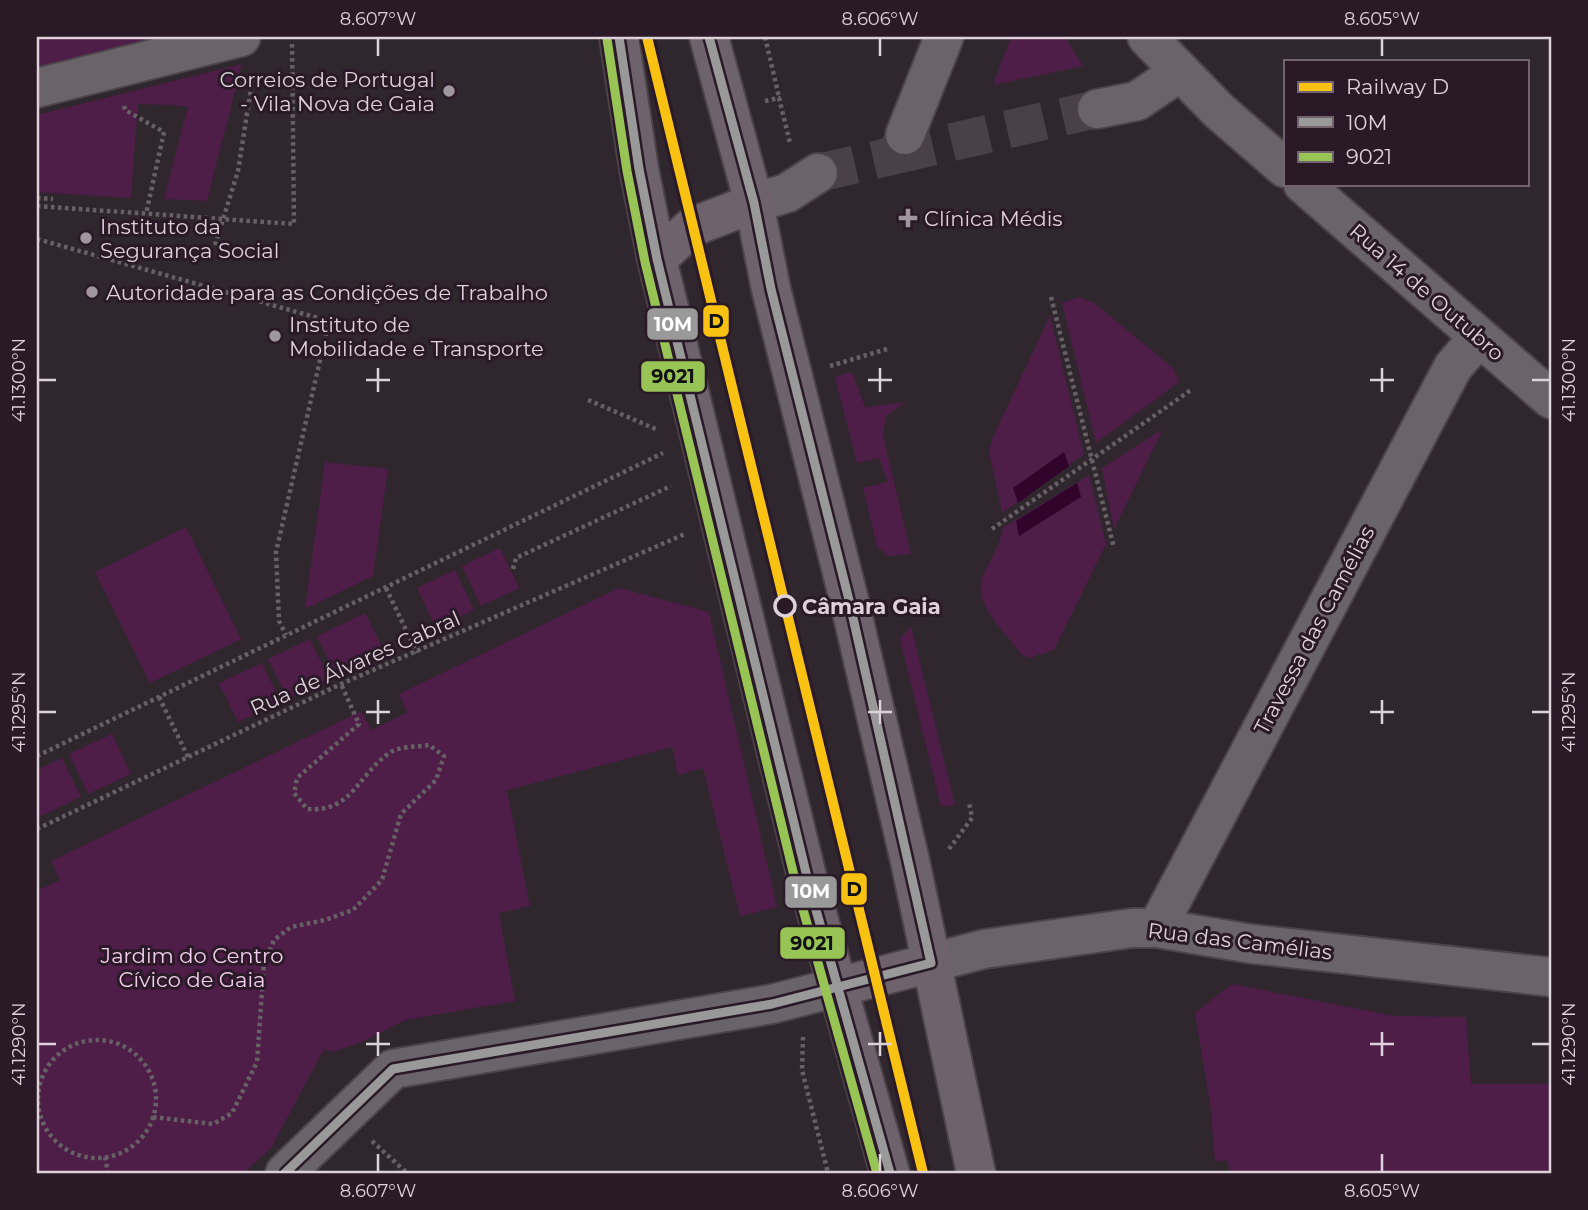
<svg xmlns="http://www.w3.org/2000/svg" width="1588" height="1210" viewBox="0 0 1588 1210" font-family="Montserrat,sans-serif">
<rect width="100%" height="100%" fill="#30272e"/>
<path fill="#4e1d48" d="M 37,37 L 160,37 L 37,68 Z
M 1011,37 L 1065,37 L 1083,66 L 993,85 Z
M 242,64 L 207,201 L 164,199 L 188,106 L 138,104 L 131,198 L 37,192 L 37,115 Z
M 1079,297 L 1094,303 L 1173,368 L 1179,382 L 1096,443 L 1062,303 Z
M 1050,316 L 1084,454 L 1002,513 L 989,452 L 992,439 Z
M 852,372 L 865,407 L 906,402 L 886,416 L 883,435 L 911,554 L 888,556 L 877,547 L 863,488 L 888,482 L 879,458 L 857,463 L 835,377 Z
M 1163,429 L 1114,529 L 1102,468 Z
M 325,462 L 388,469 L 373,576 L 305,609 Z
M 1089,475 L 1106,544 L 1054,650 L 1029,658 L 1021,654 C 1005,632 970,602 984,574 C 991,558 1000,545 1003,528 Z
M 186,527 L 241,639 L 150,683 L 95,572 Z
M 500,548 L 519,588 L 481,606 L 462,566 Z
M 455,570 L 474,610 L 436,628 L 417,588 Z
M 619,588 L 709,612 L 777,907 L 740,916 L 703,768 L 678,775 L 672,747 L 507,790 L 530,906 L 499,913 L 515,1001 L 405,1020 L 360,1043 L 332,1052 L 324,1049 L 271,1148 L 243,1173 L 37,1173 L 37,891 L 60,880 L 51,861 L 355,714 L 362,712 L 371,730 L 407,713 L 399,694 Z
M 365,613 L 385,653 L 336,676 L 317,636 Z
M 911,626 L 955,805 L 941,807 L 900,639 Z
M 310,639 L 329,679 L 288,699 L 268,659 Z
M 262,663 L 281,703 L 238,722 L 219,683 Z
M 112,734 L 131,774 L 88,794 L 69,754 Z
M 62,758 L 81,797 L 39,817 L 37,770 Z
M 1232,984 L 1395,1016 L 1466,1017 L 1471,1084 L 1551,1084 L 1551,1173 L 1231,1173 L 1227,1160 L 1215,1162 L 1211,1110 L 1195,1013 Z"/>
<path fill="#30042b" d="M 1064,452 L 1069,466 L 1018,503 L 1013,488 Z
M 1077,483 L 1081,497 L 1019,536 L 1016,521 Z"/>
<g fill="none" stroke-linecap="round" stroke-linejoin="round">
<path stroke="#4a4048" stroke-width="38" stroke-dasharray="38 19" stroke-linecap="butt" d="M 896,155 L 1097,109
M 818,173 L 896,155 L 905,135"/>
<g stroke="#4b4349" stroke-width="42">
<path id="minor" d="M 1147,37 L 1219,111 L 1285,168
M 37,88 L 241,37
M 1097,109 L 1137,101 L 1180,72
M 905,135 L 944,37
M 1303,184 L 1551,399
M 754,203 L 787,193 L 818,173
M 1157,928 L 1453,367 L 1479,337
M 931,963 L 984,949 L 1132,928 L 1157,928 L 1252,944 L 1551,977
M 285,1173 L 393,1069 L 772,1004 L 838,987"/>
</g>
<g stroke="#4b4349" stroke-width="42">
<path id="major" d="M 619,37 L 639,169 L 657,259 L 809,885 L 890,1173
M 709,37 L 754,203 L 771,289 L 849,600 L 910,861 L 976,1173
M 657,259 L 692,227 L 754,203
M 838,987 L 931,963"/>
</g>
<path stroke="#676065" stroke-width="4.5" stroke-dasharray="3.5 3.5" stroke-linecap="butt" d="M 765,37 L 779,97
M 765,101 L 779,98 L 790,143
M 124,106 L 125,110 L 164,132 L 146,214
M 37,198 L 53,199
M 37,206 L 294,224 L 292,42
M 37,239 L 329,321 L 276,552 L 279,621 L 286,635
M 215,245 L 238,171 L 253,76
M 1051,297 L 1114,548
M 830,366 L 887,349
M 588,400 L 658,430
M 992,529 L 1191,390
M 513,569 L 516,558 L 671,486
M 386,588 L 417,653
M 159,697 L 188,757
M 37,756 L 663,453
M 37,829 L 341,684 L 685,534
M 949,849 L 972,818 L 969,802
M 803,1037 L 802,1070 L 828,1173
M38 1099a59 59 0 1 1 118 0a59 59 0 1 1-118 0Z
M 153,1117 L 213,1124 L 232,1113 L 257,1062 L 264,963 L 274,940 L 291,927 L 325,920 L 353,910 L 382,880 L 401,814 L 436,780 L 444,756 L 429,745 C 418,747 400,746 391,752 C 358,773 353,813 307,809 L 294,793 L 297,778 L 359,724 L 341,684
M 372,1141 L 407,1173
M 105,1157 L 108,1173"/>
<use href="#minor" stroke="#6a6369" stroke-width="38"/>
<use href="#major" stroke="#6e626c" stroke-width="38"/>
<g stroke="#2a1a27" stroke-width="14">
<path id="bus-1" d="M 619,37 L 639,169 L 657,259 L 809,885 L 890,1173
M 285,1173 L 393,1069 L 772,1004 L 931,963 L 849,600 L 771,289 L 754,203 L 709,37"/>
</g>
<g stroke="#2a1a27" stroke-width="14">
<path id="bus-2" d="M 607,39 L 627,171 L 645,262 L 797,888 L 877,1173"/>
</g>
<use href="#bus-1" stroke="#999" stroke-width="9"/>
<use href="#bus-2" stroke="#98c455" stroke-width="9"/>
<g stroke="#2a1a27" stroke-width="16">
<path id="rail-1" d="M 647,37 L 923,1173"/>
</g>
<use href="#rail-1" stroke="#f9c212" stroke-width="10"/>
</g>
<path fill="none" stroke="#ddd1da" stroke-width="2.5" d="M 378,38 L 378,56M 880,38 L 880,56M 1382,38 L 1382,56M 378,368 L 378,392M 880,368 L 880,392M 1382,368 L 1382,392M 38,380 L 56,380M 366,380 L 390,380M 868,380 L 892,380M 1370,380 L 1394,380M 1532,380 L 1550,380M 378,700 L 378,724M 880,700 L 880,724M 1382,700 L 1382,724M 38,712 L 56,712M 366,712 L 390,712M 868,712 L 892,712M 1370,712 L 1394,712M 1532,712 L 1550,712M 378,1032 L 378,1056M 880,1032 L 880,1056M 1382,1032 L 1382,1056M 38,1044 L 56,1044M 366,1044 L 390,1044M 868,1044 L 892,1044M 1370,1044 L 1394,1044M 1532,1044 L 1550,1044M 378,1154 L 378,1172M 880,1154 L 880,1172M 1382,1154 L 1382,1172"/>
<g fill="#a0969e" stroke="#2a1a27" stroke-width="2.5">
<circle cx="449" cy="91" r="7"/>
<path d="M904.5 207.5h7v7h7v7h-7v7h-7v-7h-7v-7h7z"/>
<circle cx="86" cy="238" r="7"/>
<circle cx="92" cy="292" r="7"/>
<circle cx="275" cy="336" r="7"/>
</g>
<circle fill="#2a1a27" stroke="#ddd1da" stroke-width="3.5" cx="785" cy="606" r="10"/>
<g text-anchor="middle" dominant-baseline="central" stroke-width="6" stroke-linejoin="round" paint-order="stroke">
<g font-size="21" fill="#ddd1da" stroke="#2a1a27" text-anchor="start">
<text x="435" y="79" text-anchor="end">Correios de Portugal<tspan x="435" dy="24">- Vila Nova de Gaia</tspan></text>
<text x="924" y="218">Clínica Médis</text>
<text x="100" y="226">Instituto da<tspan x="100" dy="24">Segurança Social</tspan></text>
<text x="106" y="292">Autoridade para as Condições de Trabalho</text>
<text x="289" y="324">Instituto de<tspan x="289" dy="24">Mobilidade e Transporte</tspan></text>
</g>
<g font-size="21" fill="#ddd1da" stroke="#2a1a27">
<text transform="translate(1427 292) rotate(41)">Rua 14 de Outubro</text>
<text transform="translate(1314 630) rotate(-62)">Travessa das Camélias</text>
<text transform="translate(355 663) rotate(-24)">Rua de Álvares Cabral</text>
<text transform="translate(1240 941) rotate(7)">Rua das Camélias</text>
</g>
<g font-size="21" font-weight="bold" fill="#ddd1da" stroke="#2a1a27" text-anchor="start">
<text x="802" y="606">Câmara Gaia</text>
</g>
<g font-size="21" fill="#f4ccec" stroke="#2a1a27">
<text x="192" y="955">Jardim do Centro<tspan x="192" dy="24">Cívico de Gaia</tspan></text>
</g>
</g>
<g stroke="#2a1a27" stroke-width="2.5">
<rect x="702" y="304" width="28" height="34" rx="7" fill="#f9c212"/>
<rect x="646" y="307" width="53" height="34" rx="7" fill="#999"/>
<rect x="640" y="360" width="66" height="33" rx="7" fill="#98c455"/>
<rect x="840" y="872" width="28" height="34" rx="7" fill="#f9c212"/>
<rect x="784" y="875" width="54" height="34" rx="7" fill="#999"/>
<rect x="779" y="926" width="67" height="34" rx="7" fill="#98c455"/>
</g>
<g font-size="19" text-anchor="middle" font-weight="bold" fill="#fff">
<text x="673" y="331">10M</text>
<text x="811" y="898">10M</text>
</g>
<g font-size="19" text-anchor="middle" font-weight="bold" fill="#111">
<text x="716" y="328">D</text>
<text x="673" y="383">9021</text>
<text x="854" y="896">D</text>
<text x="812" y="950">9021</text>
</g>
<rect width="1588" height="1210" fill="none" stroke="#2a1a27" stroke-width="77"/>
<rect x="1284" y="60" width="245" height="126" fill="#2a1a27" stroke="#72636f" stroke-width="2"/>
<rect x="1298" y="82" width="35" height="10" fill="#f9c212" stroke="#72636f" stroke-width="2"/>
<text x="1346" y="94" font-size="21" fill="#ddd1da">Railway D</text>
<rect x="1298" y="117" width="35" height="10" fill="#999999" stroke="#72636f" stroke-width="2"/>
<text x="1346" y="130" font-size="21" fill="#ddd1da">10M</text>
<rect x="1298" y="152" width="35" height="10" fill="#98c455" stroke="#72636f" stroke-width="2"/>
<text x="1346" y="164" font-size="21" fill="#ddd1da">9021</text>
<rect x="38" y="38" width="1512" height="1134" fill="none" stroke="#ddd1da" stroke-width="2.5"/>
<g font-size="18" text-anchor="middle" fill="#ddd1da">
<text x="378" y="25">8.607°W</text>
<text x="880" y="25">8.606°W</text>
<text x="1382" y="25">8.605°W</text>
<text transform="translate(19 380) rotate(-90)" y="6">41.1300°N</text>
<text transform="translate(1569 380) rotate(-90)" y="6">41.1300°N</text>
<text transform="translate(19 712) rotate(-90)" y="6">41.1295°N</text>
<text transform="translate(1569 712) rotate(-90)" y="6">41.1295°N</text>
<text transform="translate(19 1044) rotate(-90)" y="6">41.1290°N</text>
<text transform="translate(1569 1044) rotate(-90)" y="6">41.1290°N</text>
<text x="378" y="1197">8.607°W</text>
<text x="880" y="1197">8.606°W</text>
<text x="1382" y="1197">8.605°W</text>
</g>
</svg>
